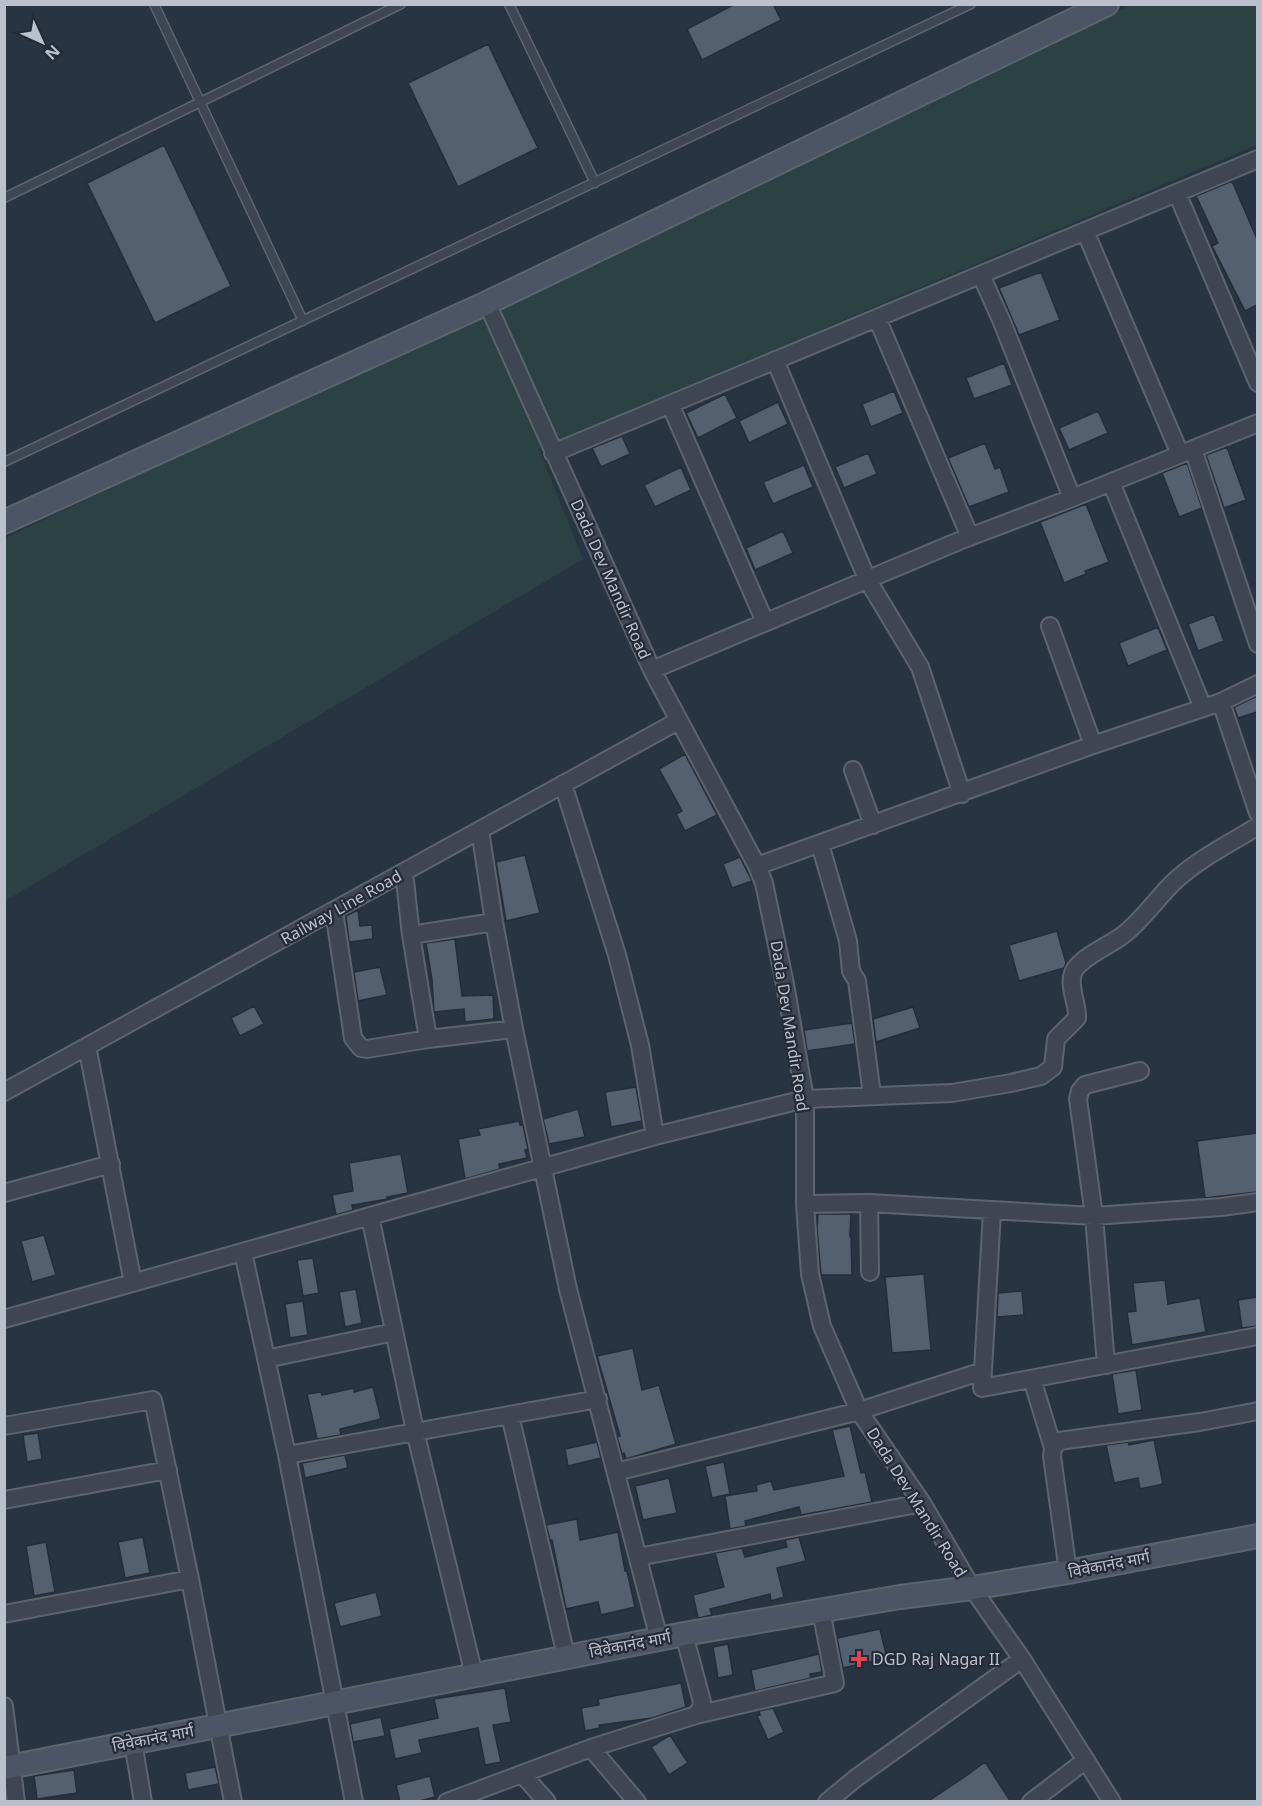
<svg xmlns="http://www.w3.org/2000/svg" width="1262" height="1806" viewBox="0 0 1262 1806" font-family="'Noto Sans','Noto Sans Devanagari',sans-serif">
<rect width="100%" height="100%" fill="#293442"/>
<path fill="#2b4143" d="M 1131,5 L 1257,5 L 1257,145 L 539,449 L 583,559 L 5,901 L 5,538 Z"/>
<path fill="#545f6f" stroke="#242d39" stroke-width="1.5" d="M 735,4 L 773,4 L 781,20 L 702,60 L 687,29 Z
M 488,44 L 538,148 L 458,187 L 408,83 Z
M 164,145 L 231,286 L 155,323 L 87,183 Z
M 1232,181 L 1257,239 L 1257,305 L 1245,311 L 1212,246 L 1218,243 L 1196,196 Z
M 1041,272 L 1060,320 L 1019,335 L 999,288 Z
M 1004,363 L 1012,385 L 974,399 L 966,378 Z
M 894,391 L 903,413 L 871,427 L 862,404 Z
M 725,394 L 737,418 L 698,438 L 686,413 Z
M 778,402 L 788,424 L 749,443 L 739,421 Z
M 1098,411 L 1108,433 L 1069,450 L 1059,428 Z
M 622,436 L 630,454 L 601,467 L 592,448 Z
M 985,443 L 995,469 L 1000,467 L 1009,492 L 969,507 L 948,458 Z
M 1227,447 L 1246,500 L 1224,508 L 1206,455 Z
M 868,453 L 877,474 L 844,488 L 835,467 Z
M 1187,463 L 1202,508 L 1179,517 L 1162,473 Z
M 804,465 L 813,487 L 773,504 L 763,482 Z
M 681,467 L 691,490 L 655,507 L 644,485 Z
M 1086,504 L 1109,562 L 1085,571 L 1086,574 L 1064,583 L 1040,522 Z
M 783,531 L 793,553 L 755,570 L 746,548 Z
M 1214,614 L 1224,641 L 1198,651 L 1188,624 Z
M 1158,627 L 1167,650 L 1128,666 L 1119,643 Z
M 1257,696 L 1257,712 L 1238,718 L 1234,707 Z
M 685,754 L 717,815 L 685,831 L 676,814 L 682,811 L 659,769 Z
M 525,855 L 540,913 L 506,921 L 496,862 Z
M 740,857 L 752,881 L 732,888 L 723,864 Z
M 358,910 L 360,926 L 372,925 L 373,939 L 349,942 L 346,916 Z
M 1057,931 L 1066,963 L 1064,968 L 1019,981 L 1009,945 Z
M 455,939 L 462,996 L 493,995 L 494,1019 L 465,1022 L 464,1009 L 434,1012 L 432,980 L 426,943 Z
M 380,967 L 387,995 L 358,1001 L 354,972 Z
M 254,1006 L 264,1024 L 240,1036 L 231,1018 Z
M 913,1007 L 920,1028 L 876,1042 L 873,1019 Z
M 852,1023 L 855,1044 L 807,1051 L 804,1030 Z
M 636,1087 L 642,1121 L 611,1127 L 605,1092 Z
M 578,1109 L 585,1137 L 549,1144 L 543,1119 Z
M 519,1121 L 520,1125 L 523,1125 L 528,1149 L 525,1150 L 527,1158 L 499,1164 L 500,1169 L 465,1179 L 458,1139 L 480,1135 L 478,1129 Z
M 1257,1133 L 1257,1192 L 1205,1198 L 1197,1141 Z
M 401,1154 L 408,1193 L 387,1197 L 388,1199 L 352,1205 L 353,1210 L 336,1215 L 332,1195 L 353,1191 L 349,1163 Z
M 818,1214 L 851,1214 L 850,1236 L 851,1235 L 852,1275 L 821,1275 L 817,1229 Z
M 44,1235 L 56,1275 L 32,1282 L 21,1241 Z
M 313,1258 L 319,1293 L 303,1296 L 297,1260 Z
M 924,1274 L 931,1350 L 892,1353 L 885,1277 Z
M 1165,1280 L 1168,1304 L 1200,1298 L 1206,1332 L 1132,1345 L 1127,1312 L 1136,1311 L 1133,1283 Z
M 356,1289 L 362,1323 L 345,1327 L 339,1292 Z
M 1022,1291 L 1024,1315 L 997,1317 L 998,1293 Z
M 1257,1297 L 1257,1326 L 1242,1328 L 1238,1300 Z
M 303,1301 L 308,1335 L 290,1338 L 285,1304 Z
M 633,1348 L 642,1390 L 659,1385 L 676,1444 L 626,1459 L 624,1453 L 622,1454 L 617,1437 L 620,1436 L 597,1356 Z
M 1136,1370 L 1142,1410 L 1118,1414 L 1112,1374 Z
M 373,1387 L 381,1419 L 340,1429 L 341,1435 L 317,1439 L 307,1394 L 321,1392 L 322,1395 L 354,1388 L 354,1392 Z
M 850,1426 L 861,1473 L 865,1472 L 872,1502 L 801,1515 L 799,1507 L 745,1521 L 746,1526 L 730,1529 L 725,1496 L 757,1491 L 756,1485 L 771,1481 L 774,1490 L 844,1476 L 832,1430 Z
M 38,1433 L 42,1459 L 27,1462 L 23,1435 Z
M 1154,1440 L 1163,1484 L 1140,1489 L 1138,1478 L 1114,1483 L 1106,1445 L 1128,1442 L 1129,1445 Z
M 597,1442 L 601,1458 L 568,1466 L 565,1449 Z
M 345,1455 L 348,1468 L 305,1478 L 302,1463 Z
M 724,1462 L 730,1494 L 712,1498 L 705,1466 Z
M 669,1478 L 677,1513 L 643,1520 L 635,1486 Z
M 577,1519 L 580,1540 L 618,1532 L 625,1571 L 627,1571 L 635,1607 L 601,1615 L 598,1602 L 566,1609 L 552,1540 L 550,1540 L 546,1525 Z
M 143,1537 L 150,1573 L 125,1578 L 118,1542 Z
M 799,1537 L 806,1561 L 777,1568 L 784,1597 L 771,1601 L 770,1594 L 710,1609 L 712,1615 L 698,1618 L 693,1595 L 724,1587 L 715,1553 L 742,1548 L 745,1557 L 787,1547 L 785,1540 Z
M 46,1542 L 55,1592 L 34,1596 L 26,1546 Z
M 376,1592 L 382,1616 L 340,1627 L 334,1603 Z
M 880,1629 L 887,1658 L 843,1668 L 837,1638 Z
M 728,1644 L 733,1675 L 718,1678 L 713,1647 Z
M 819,1654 L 822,1672 L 810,1674 L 811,1678 L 755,1691 L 751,1670 Z
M 681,1683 L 686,1707 L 652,1718 L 599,1725 L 600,1728 L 585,1731 L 581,1708 L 599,1705 L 598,1699 Z
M 505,1688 L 511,1722 L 493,1725 L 501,1762 L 485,1765 L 478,1728 L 419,1740 L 422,1753 L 395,1759 L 389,1729 L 438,1718 L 434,1699 Z
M 773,1708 L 784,1732 L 768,1740 L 757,1716 L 760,1715 L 759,1711 Z
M 381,1717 L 385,1736 L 353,1742 L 350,1724 Z
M 670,1735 L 688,1763 L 669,1775 L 651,1747 Z
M 985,1762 L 1011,1802 L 927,1802 L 963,1778 Z
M 215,1767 L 219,1784 L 188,1790 L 185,1773 Z
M 74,1770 L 77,1793 L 37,1799 L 34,1776 Z
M 430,1776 L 435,1797 L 416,1802 L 400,1802 L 396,1785 Z"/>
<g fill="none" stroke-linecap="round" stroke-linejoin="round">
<g stroke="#5b646f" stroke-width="11">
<path id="lane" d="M 154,4 L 303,321
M 509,4 L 595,183
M 4,198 L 401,4
M 4,462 L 971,4"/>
</g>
<g stroke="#5b646f" stroke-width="20">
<path id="street" d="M 1177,193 L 1258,383
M 1085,231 L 1180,454
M 981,275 L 1002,322 L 1072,498
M 487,303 L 652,670 L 757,866 L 764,883 L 785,984 L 805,1099 L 805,1204 L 810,1274 L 822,1326 L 859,1411 L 922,1503 L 972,1588 L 1022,1659 L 1112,1802
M 877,318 L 970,537
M 775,360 L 867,579 L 920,667 L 962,794
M 670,404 L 765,622
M 1193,449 L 1258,644
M 553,453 L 1258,159
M 1111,482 L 1203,708
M 1050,626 L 1093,745
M 652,670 L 959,541 L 1072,498 L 1258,423
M 1221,702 L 1258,684
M 853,770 L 873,825
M 563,784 L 617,955 L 640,1045 L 655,1136
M 480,830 L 494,922 L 514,1029 L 568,1289 L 659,1639
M 820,844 L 848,941 L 851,971 L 857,981 L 872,1095
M 757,866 L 1093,745 L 1221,702 L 1258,813
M 404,872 L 411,935 L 428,1039
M 334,911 L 353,1038 L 361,1048 L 367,1049 L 428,1039 L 514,1029
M 411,935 L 494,922
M 87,1046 L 133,1283
M 4,1092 L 678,721
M 4,1193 L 111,1164
M 869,1203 L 870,1272
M 805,1204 L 869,1203 L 1094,1216 L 1221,1207 L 1258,1202
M 992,1211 L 982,1388 L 1258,1336
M 370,1216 L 415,1431 L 474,1675
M 243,1252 L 287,1455 L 354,1802
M 4,1319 L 655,1136 L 805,1099 L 952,1093 L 1011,1083 L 1041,1076 L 1053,1067 L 1056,1039 L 1077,1018 C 1078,1004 1068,987 1073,973 C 1078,958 1111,945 1123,935 C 1144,919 1158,896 1177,879 C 1200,858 1231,843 1258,826
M 266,1359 L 394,1332
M 1106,1365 L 1094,1216 L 1078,1099 L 1080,1091 L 1085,1085 L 1140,1071
M 1032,1379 L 1053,1448
M 510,1415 L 566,1656
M 4,1426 L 153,1400 L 190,1579 L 233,1802
M 287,1455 L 598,1399
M 616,1472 L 859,1411 L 983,1371
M 4,1500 L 168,1470
M 638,1557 L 922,1503
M 1068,1572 L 1052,1456 L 1053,1448 L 1059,1441 L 1200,1422 L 1258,1411
M 4,1614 L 190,1579
M 4,1706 L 16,1802
M 696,1715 L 835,1683 L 821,1610
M 133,1742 L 143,1802
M 591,1748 L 637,1802
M 523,1775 L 547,1802
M 447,1802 L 591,1748 L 696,1715 L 701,1708 L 702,1702 L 684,1634
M 827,1802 L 856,1778 L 1022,1659
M 1031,1802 L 1086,1760"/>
</g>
<g stroke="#5b646f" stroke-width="26">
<path id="secondary" d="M 4,522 L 487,303 L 1107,4
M 4,1768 L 684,1634 L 900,1597 L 972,1588 L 1068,1572 L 1258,1536"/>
</g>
<use href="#lane" stroke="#3d4652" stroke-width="8"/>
<use href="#street" stroke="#3d4652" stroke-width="16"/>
<use href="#secondary" stroke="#4b5565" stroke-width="22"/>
</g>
<path fill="#e0444e" stroke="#222b37" stroke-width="2" d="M856 1650h6v6h6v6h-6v6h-6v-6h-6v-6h6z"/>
<g text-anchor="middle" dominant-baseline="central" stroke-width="4.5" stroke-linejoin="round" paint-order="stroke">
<g font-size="16" fill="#bac1cc" stroke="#222b37">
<text transform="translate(611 579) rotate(66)">Dada Dev Mandir Road</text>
<text transform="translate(341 907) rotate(-29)">Railway Line Road</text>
<text transform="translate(790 1026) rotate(81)">Dada Dev Mandir Road</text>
<text transform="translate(917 1502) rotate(58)">Dada Dev Mandir Road</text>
<text transform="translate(1109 1564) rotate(-11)">विवेकानंद मार्ग</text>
<text transform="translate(630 1644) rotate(-11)">विवेकानंद मार्ग</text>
<text transform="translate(153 1738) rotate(-11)">विवेकानंद मार्ग</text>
</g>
<g font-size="16" fill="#bac1cc" stroke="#222b37" text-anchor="start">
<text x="872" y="1659">DGD Raj Nagar II</text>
</g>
</g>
<rect width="1262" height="1806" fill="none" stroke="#bac1cc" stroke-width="12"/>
<g transform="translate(42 42) rotate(135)" stroke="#222b37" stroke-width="4.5" paint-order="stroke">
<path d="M0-4.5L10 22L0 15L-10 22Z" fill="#bac1cc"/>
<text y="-9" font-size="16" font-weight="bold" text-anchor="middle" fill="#bac1cc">N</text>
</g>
</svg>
